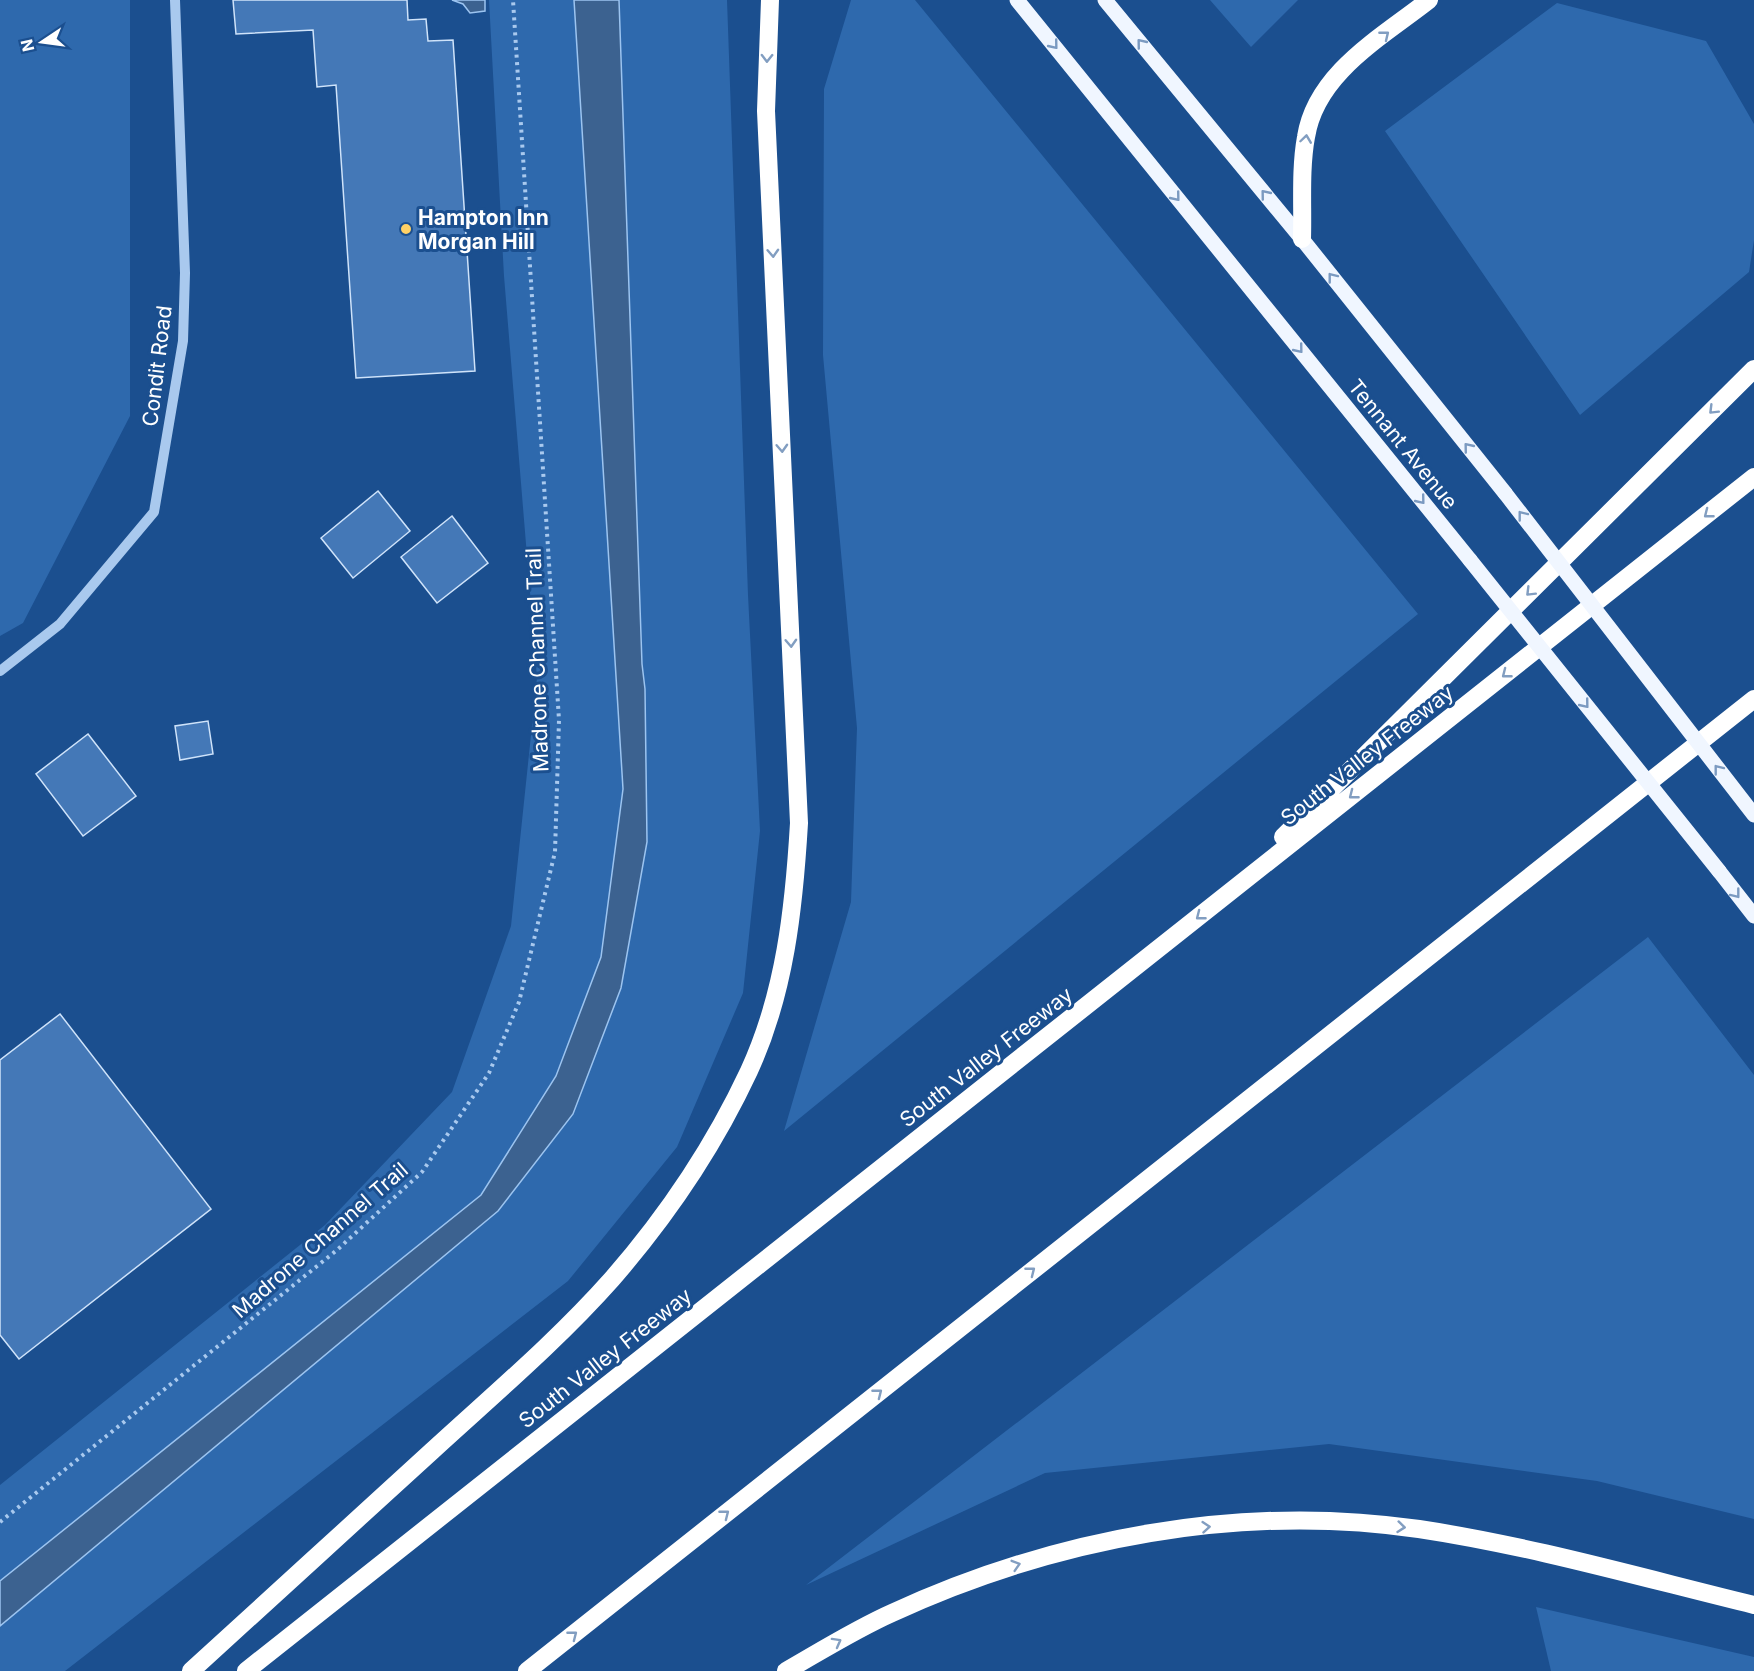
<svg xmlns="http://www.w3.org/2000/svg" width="1754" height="1671" viewBox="0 0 1754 1671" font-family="Inter,sans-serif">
<rect width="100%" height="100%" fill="#1b4f8f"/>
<path fill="#2e69ad" d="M 0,0 L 130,0 L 130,416 L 23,623 L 0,636 Z
M 489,0 L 727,0 L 748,595 L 760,831 L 743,993 L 677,1147 L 568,1281 L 65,1671 L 0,1671 L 0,1485 L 325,1225 L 452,1092 L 511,926 L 537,678 L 504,276 Z
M 851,0 L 915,0 L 1418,614 L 784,1131 L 851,902 L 857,728 L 823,355 L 824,89 Z
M 1210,0 L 1298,0 L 1251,47 Z
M 1557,3 L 1706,41 L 1754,124 L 1754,240 L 1749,272 L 1580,415 L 1385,131 Z
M 1648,937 L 1754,1075 L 1754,1519 L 1597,1481 L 1329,1444 L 1045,1473 L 806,1585 Z
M 1536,1607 L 1754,1657 L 1754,1671 L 1551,1671 Z"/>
<path fill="#3c6290" stroke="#9cc4f0" stroke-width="1.5" d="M 452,0 L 485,0 L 485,11 L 470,13 L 463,4 Z
M 574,0 L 619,0 L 642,664 L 645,689 L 647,842 L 621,988 L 573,1114 L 498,1211 L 0,1626 L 0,1581 L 481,1195 L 556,1076 L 601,957 L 623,789 Z"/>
<path fill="#4478b7" stroke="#cfe3fa" stroke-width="1.5" d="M 233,0 L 407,0 L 408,20 L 426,19 L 428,41 L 453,40 L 475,371 L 356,378 L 336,85 L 317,87 L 313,30 L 236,34 Z
M 378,491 L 410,531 L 353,578 L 321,538 Z
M 452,516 L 488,563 L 437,603 L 401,557 Z
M 208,721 L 213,754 L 180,760 L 175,726 Z
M 88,734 L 136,796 L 83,836 L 36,774 Z
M 60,1014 L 211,1209 L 19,1359 L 0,1335 L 0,1060 Z"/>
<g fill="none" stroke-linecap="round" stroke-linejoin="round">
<path stroke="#a9c9ee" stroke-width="4" stroke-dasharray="3 4.5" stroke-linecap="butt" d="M 0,1522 L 337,1250 L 422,1172 L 489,1073 L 519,1002 L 555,852 L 559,720 L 513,0"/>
<path stroke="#a9c9ee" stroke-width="10" d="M 0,671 L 60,624 L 154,512 L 183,341 L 185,273 L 175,0"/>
<path stroke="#f0f6ff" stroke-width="15" d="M 1017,0 L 1470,560
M 1105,0 L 1302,239 L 1505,493
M 1719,871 L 1754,916"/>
<path stroke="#fff" stroke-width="18" d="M 1302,239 C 1303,206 1300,170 1306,137 C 1316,73 1382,37 1429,0
M 1283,837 L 1754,369
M 191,1671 C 271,1598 352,1524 432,1451 C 493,1395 557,1341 612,1279 C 666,1217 714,1146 749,1071 C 785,993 794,908 799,823 L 766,111 L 770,0
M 246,1671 L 1754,477
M 527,1671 L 1754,699
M 786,1671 C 821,1651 856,1629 892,1613 C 1055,1538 1241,1503 1419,1529 C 1532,1546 1643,1578 1754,1605"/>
<path stroke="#f0f6ff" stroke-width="15" d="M 1505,493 L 1754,815
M 1470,560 L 1719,871"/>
</g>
<defs><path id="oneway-chevron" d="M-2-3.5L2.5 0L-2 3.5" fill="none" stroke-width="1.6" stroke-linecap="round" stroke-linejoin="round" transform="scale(1.5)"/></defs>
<g stroke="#829ec1">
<use href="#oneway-chevron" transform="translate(1385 35) rotate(-39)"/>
<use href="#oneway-chevron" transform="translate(767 58) rotate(91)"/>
<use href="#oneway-chevron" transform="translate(1306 139) rotate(-82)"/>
<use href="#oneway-chevron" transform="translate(773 253) rotate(87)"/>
<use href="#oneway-chevron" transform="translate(1713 410) rotate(135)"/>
<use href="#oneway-chevron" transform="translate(782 448) rotate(87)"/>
<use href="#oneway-chevron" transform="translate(1708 514) rotate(142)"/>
<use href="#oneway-chevron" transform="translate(1530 592) rotate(135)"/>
<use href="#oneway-chevron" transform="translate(791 643) rotate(87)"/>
<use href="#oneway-chevron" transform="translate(1506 674) rotate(142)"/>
<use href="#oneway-chevron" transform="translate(1353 795) rotate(142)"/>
<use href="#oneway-chevron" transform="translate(1200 916) rotate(142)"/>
<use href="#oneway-chevron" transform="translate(1031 1271) rotate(-38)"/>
<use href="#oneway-chevron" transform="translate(878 1393) rotate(-38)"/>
<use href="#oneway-chevron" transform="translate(725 1514) rotate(-38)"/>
<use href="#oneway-chevron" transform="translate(1206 1527) rotate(-5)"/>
<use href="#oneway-chevron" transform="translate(1401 1527) rotate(6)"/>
<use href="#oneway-chevron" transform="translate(1016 1565) rotate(-17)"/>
<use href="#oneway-chevron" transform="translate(573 1635) rotate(-38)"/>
<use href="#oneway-chevron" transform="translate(837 1642) rotate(-29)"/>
</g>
<g stroke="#7b9ac1">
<use href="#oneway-chevron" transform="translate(1141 43) rotate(-129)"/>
<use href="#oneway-chevron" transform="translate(1054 45) rotate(51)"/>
<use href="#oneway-chevron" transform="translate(1265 194) rotate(-129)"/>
<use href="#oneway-chevron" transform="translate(1176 197) rotate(51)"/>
<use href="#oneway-chevron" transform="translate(1332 277) rotate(-128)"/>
<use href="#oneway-chevron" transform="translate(1299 349) rotate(51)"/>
<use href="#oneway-chevron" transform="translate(1468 447) rotate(-129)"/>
<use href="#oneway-chevron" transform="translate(1421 500) rotate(51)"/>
<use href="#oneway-chevron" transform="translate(1522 515) rotate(-128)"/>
<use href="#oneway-chevron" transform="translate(1585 704) rotate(51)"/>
<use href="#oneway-chevron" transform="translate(1718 769) rotate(-128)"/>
<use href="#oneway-chevron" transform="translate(1736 894) rotate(52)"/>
</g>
<circle fill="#ffd166" stroke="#1b4f8f" stroke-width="2" cx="406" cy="229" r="6"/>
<g text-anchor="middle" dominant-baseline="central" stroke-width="6" stroke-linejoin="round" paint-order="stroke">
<g font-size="21" font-weight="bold" fill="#fff" stroke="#1b4f8f" text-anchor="start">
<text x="418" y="217">Hampton Inn<tspan x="418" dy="24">Morgan Hill</tspan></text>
</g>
<g font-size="21" fill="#fff" stroke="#1b4f8f">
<text transform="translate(157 366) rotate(-83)">Condit Road</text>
<text transform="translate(1403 444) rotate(51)">Tennant Avenue</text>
<text transform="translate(537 660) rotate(-92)">Madrone Channel Trail</text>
<text transform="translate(1367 755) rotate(-38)">South Valley Freeway</text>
<text transform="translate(986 1057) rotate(-38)">South Valley Freeway</text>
<text transform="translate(320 1240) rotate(-41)">Madrone Channel Trail</text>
<text transform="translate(605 1358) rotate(-38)">South Valley Freeway</text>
</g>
</g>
<g transform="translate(42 42) rotate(257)" stroke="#1b4f8f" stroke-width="4.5" paint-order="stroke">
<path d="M0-4.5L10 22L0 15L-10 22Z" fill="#ffffff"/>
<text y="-9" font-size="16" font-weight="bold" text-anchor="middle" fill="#ffffff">N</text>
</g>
</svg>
